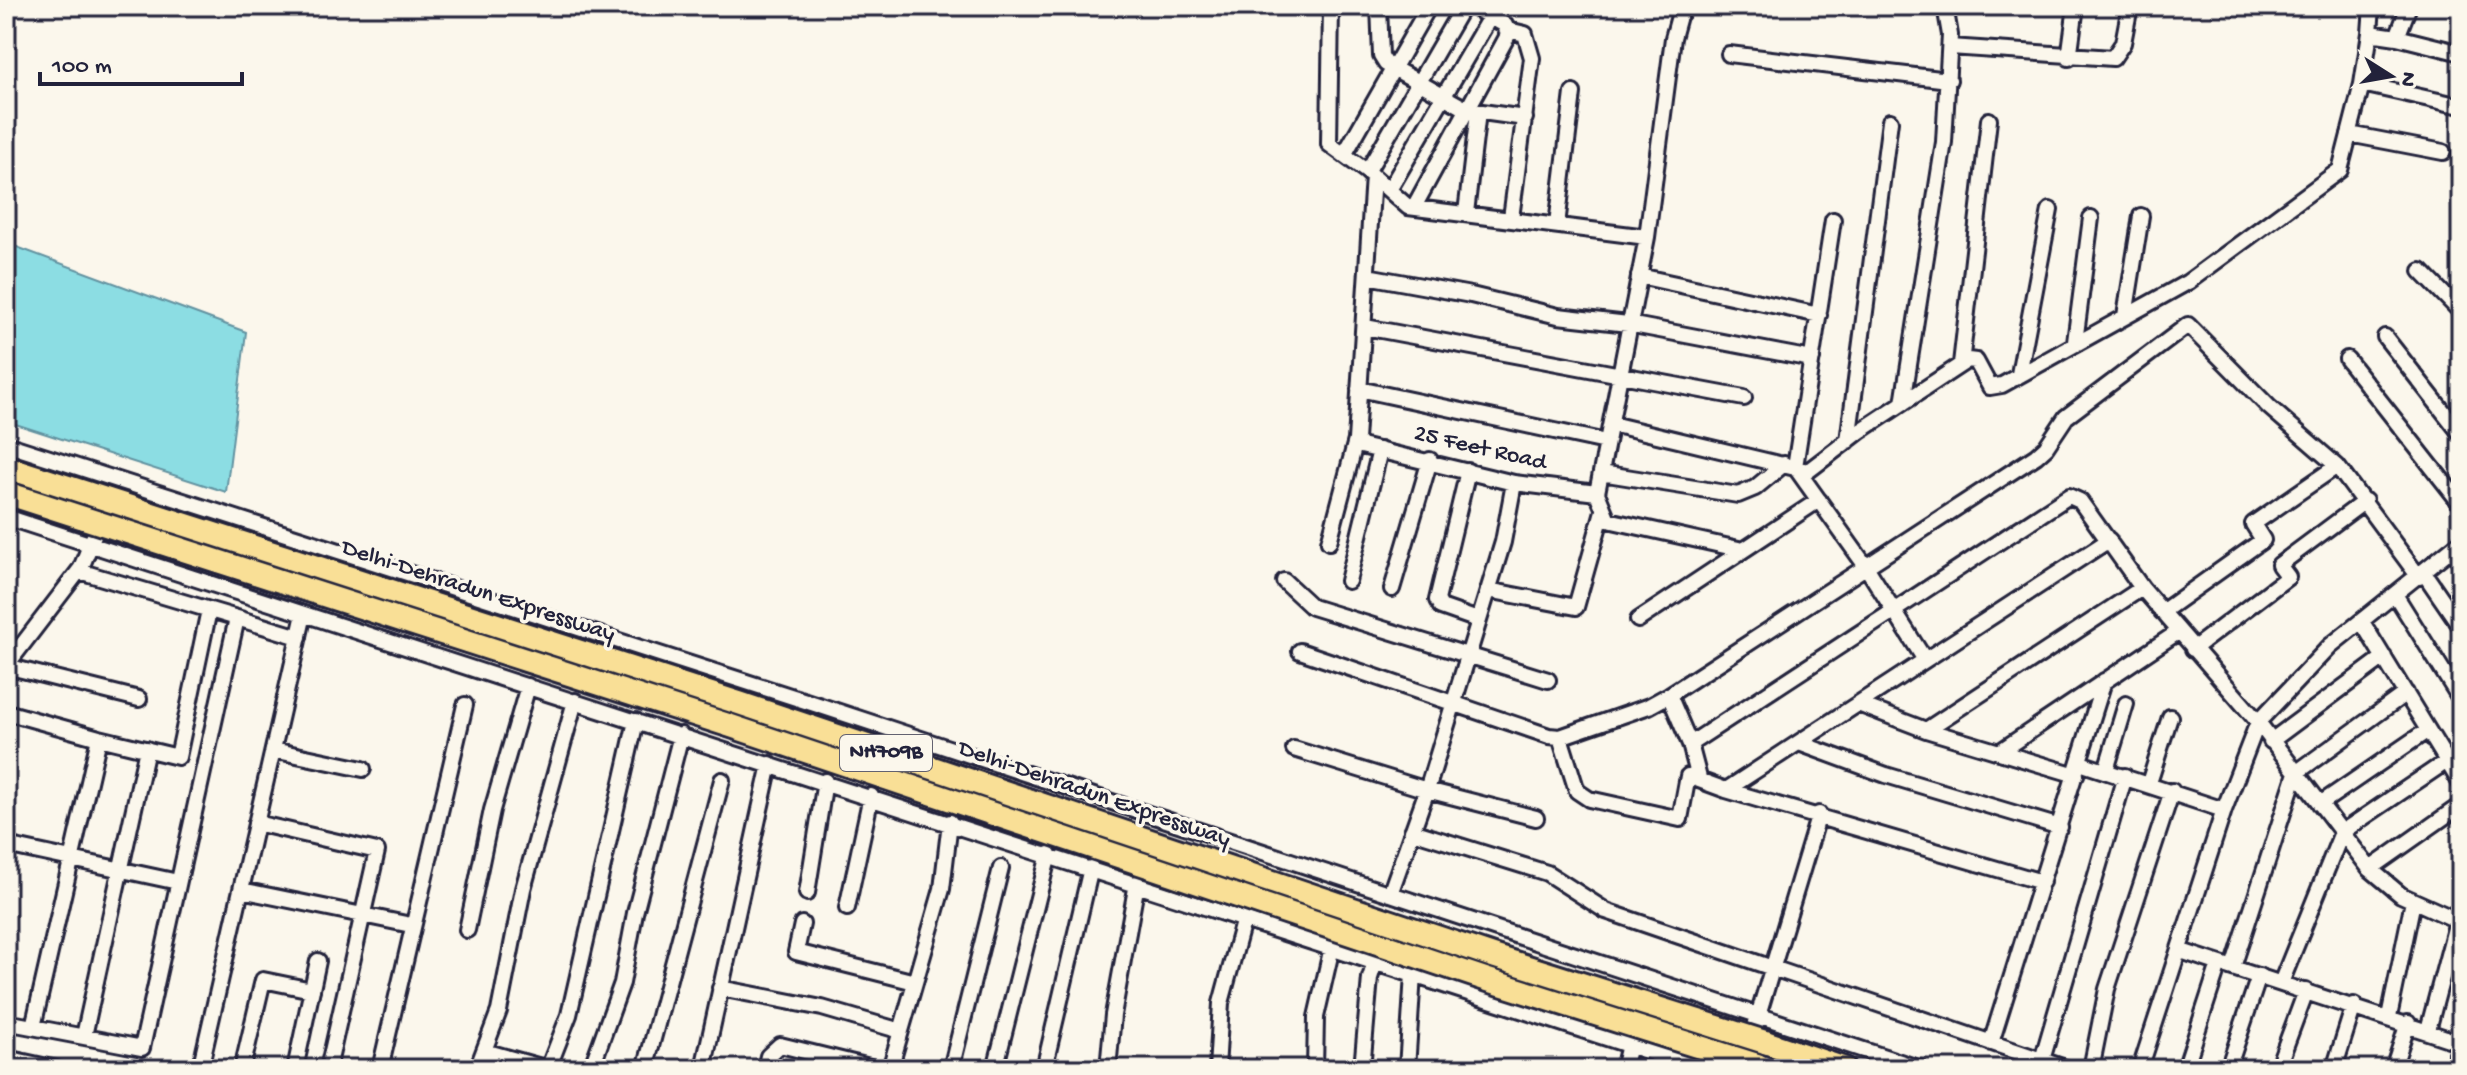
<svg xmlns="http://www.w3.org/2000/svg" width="2467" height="1075" viewBox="0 0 2467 1075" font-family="'Gochi Hand',sans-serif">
<rect width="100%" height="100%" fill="#fbf7ec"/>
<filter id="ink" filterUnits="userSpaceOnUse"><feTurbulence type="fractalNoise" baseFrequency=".0125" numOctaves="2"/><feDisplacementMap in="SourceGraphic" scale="16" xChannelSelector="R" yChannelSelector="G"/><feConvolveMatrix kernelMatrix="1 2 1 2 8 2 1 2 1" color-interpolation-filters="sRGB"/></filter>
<g filter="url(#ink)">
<path fill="#8cdde3" stroke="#6292a0" stroke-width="2" d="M 6,243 L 246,332 L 226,492 L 6,421 Z"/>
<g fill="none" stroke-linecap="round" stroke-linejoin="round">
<g stroke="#22223b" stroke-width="20">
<path id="minor" d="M 1379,6 L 1381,56 L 1386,64 L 1468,110 L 1525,118
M 1687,6 L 1679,16 L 1673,38 L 1647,237 L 1597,493 L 1608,520 L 1743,550
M 1508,30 L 1525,34 L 1532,58 L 1511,218
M 2370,33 L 2372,6
M 2397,37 L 2461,53
M 1950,47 L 2113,58 L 2123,43 L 2130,6
M 1729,54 L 1949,80
M 2069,58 L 2076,6
M 2362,84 L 2461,106
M 2349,134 L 2443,152
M 1344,155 L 1429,6
M 1367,172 L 1463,6
M 1373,176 L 1408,207 L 1647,237
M 1389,190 L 1490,17
M 1414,207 L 1508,35 L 1505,25 L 1471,6
M 1466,213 L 1478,112
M 1833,220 L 1795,467 L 1865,565 L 1925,660
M 1557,225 L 1573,93
M 2421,271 L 2461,312
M 1367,276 L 1471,295 L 1558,316 L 1628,324 L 1812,359
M 1639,276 L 1819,315
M 2125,316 L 2141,216
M 1365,327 L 1744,398
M 2385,337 L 2461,434
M 2075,342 L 2091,218
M 2347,359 L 2461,504
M 1961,364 L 1989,120
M 2019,374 L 2050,210
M 1359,389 L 1606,442
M 1903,403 L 1944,142 L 1950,35 L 1945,6
M 1611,424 L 1808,471 L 1859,432 L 1968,360 L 1976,361 L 1990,387 L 2002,385 L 2188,282 L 2340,170 L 2362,84 L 2370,33 L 2397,37 L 2409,6
M 1356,440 L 1361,446 L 1514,483 L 1597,493
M 1848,441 L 1890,121
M 6,444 L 815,704 L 1921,1069
M 1468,471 L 1437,600 L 1441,607 L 1478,620
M 1601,473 L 1738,495 L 1755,488 L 1784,464
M 6,517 L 1702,1069
M 1329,542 L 1356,440 L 1373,176 L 1329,144 L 1331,6
M 2451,550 L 2461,562
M 2424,573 L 2461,627
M 1284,581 L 1312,607 L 1548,680
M 1348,581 L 1380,450
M 1392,589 L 1430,460
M 1488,590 L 1576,607 L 1603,511
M 2396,596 L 2461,700
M 2162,612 L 2263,540 L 2253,524 L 2337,466
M 237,618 L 299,637
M 1638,620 L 1819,500
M 2362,622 L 2461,784
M 2193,649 L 2288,577 L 2279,565 L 2365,501
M 1300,651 L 1549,736 L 1560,737 L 1649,706 L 1669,695 L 2036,456 L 2046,447 L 2066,417 L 2188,325 L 2269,407 L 2337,466 L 2419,577
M 6,666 L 81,568 L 111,494
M 6,666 L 139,699
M 1669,695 L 1690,744 L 1699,778
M 1858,704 L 1926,730 L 2076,775
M 6,712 L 99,738 L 33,1027
M 1926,730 L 2142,588
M 1560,737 L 1577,791 L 1589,799 L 1680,819 L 1688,776 L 1726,790 L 2042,882
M 99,738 L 178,757 L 209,610
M 2271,741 L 2384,657
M 1799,743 L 1886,775 L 2060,827
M 1690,744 L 2069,496 L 2080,501 L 2142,588 L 2258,722 L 2370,869 L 2401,895 L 2461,922
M 1294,749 L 1427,790 L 1536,818
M 273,750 L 363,769
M 1999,752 L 2178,632
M 2080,763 L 2224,810
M 2106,770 L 2126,704
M 2149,783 L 2170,717
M 1726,790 L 2109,540
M 2320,804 L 2428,730
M 256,823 L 377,851 L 328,1069
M 1412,831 L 1547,873 L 1606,911 L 2068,1069
M 6,845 L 178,882
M 2370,869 L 2461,805
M 241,890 L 411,925
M 807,893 L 825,781
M 1390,894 L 1427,790 L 1503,542 L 1514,483
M 847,908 L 871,796
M 802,924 L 796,952 L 915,982
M 467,930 L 492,810 L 528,686
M 2181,951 L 2461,1043 L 2452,1069
M 2233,967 L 2296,773 L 2406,693
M 2281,983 L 2342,832 L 2447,761
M 720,988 L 822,1008 L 901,1031
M 2389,1017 L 2413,901
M 6,1022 L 142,1048 L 237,618 L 79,571
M 2428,1030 L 2457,921
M 84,1036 L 147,749
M 1991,1043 L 2104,681
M 484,1051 L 548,1069
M 6,1058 L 57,1069
M 2042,1060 L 2125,776
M 200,1069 L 304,614
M 242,1069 L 263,980 L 312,990
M 295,1069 L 318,961
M 380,1069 L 465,705
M 477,1069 L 499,1011 L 523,889 L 575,701
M 548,1069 L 569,1015 L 636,721
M 591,1069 L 622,983 L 635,913 L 681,735
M 645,1069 L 722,780
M 703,1069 L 770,764
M 765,1069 L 768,1056 L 780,1045 L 878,1069
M 890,1069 L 942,889 L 950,822
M 951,1069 L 1001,868
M 995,1069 L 1049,854
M 1044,1069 L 1091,868
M 1108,1069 L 1113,1015 L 1137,883
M 1217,1069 L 1221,1003 L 1244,918
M 1315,1069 L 1316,1017 L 1332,947
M 1362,1069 L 1370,978 L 1375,962
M 1407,1069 L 1413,974
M 1623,1069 L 1629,1045
M 1742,1069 L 1819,814
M 2091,1069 L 2107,989 L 2172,791
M 2140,1069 L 2224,810 L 2258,722 L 2330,646 L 2461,541
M 2185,1069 L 2219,964
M 2228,1069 L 2259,976
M 2277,1069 L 2306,991
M 2334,1069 L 2354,1005
M 2393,1069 L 2408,1023"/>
</g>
<g stroke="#22223b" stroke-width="28">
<path id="highway" d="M 1765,1042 L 1845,1069"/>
</g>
<use href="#minor" stroke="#fbf7ec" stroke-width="14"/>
<use href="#highway" stroke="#f9df96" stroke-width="22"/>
<g stroke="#22223b" stroke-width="28" stroke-linecap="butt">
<path id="highway-bridge" d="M 6,467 L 739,703 L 1496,957 L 1765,1042
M 6,493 L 731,726 L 1488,980 L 1757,1065"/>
</g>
<use href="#highway-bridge" stroke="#f9df96" stroke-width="22"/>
</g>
</g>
<g text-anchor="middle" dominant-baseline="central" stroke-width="7" stroke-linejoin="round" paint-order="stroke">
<rect fill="#fbf7ec" stroke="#636270" stroke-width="2" x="840" y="735" width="92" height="36" rx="6"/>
<g font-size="22" font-weight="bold" fill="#22223b">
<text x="886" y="753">NH709B</text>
</g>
<g font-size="24" fill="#22223b" stroke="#fbf7ec">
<text transform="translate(1480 449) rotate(13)">25 Feet Road</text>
<text transform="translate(478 592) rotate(18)">Delhi-Dehradun Expressway</text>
<text transform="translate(1094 795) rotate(19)">Delhi-Dehradun Expressway</text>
</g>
</g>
<rect width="2467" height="1075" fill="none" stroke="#fbf7ec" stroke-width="32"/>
<rect x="16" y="16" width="2435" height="1043" fill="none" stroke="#22223b" stroke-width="3" filter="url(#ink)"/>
<g transform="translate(2391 76) rotate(101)" stroke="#fbf7ec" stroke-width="6" paint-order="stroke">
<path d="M0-6L14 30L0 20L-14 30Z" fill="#22223b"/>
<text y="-12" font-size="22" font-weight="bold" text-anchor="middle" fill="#22223b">N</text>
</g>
<path d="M40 72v12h202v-12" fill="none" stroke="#22223b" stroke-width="4"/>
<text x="52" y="72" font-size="24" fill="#22223b" stroke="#fbf7ec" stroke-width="6" paint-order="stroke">100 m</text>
</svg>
